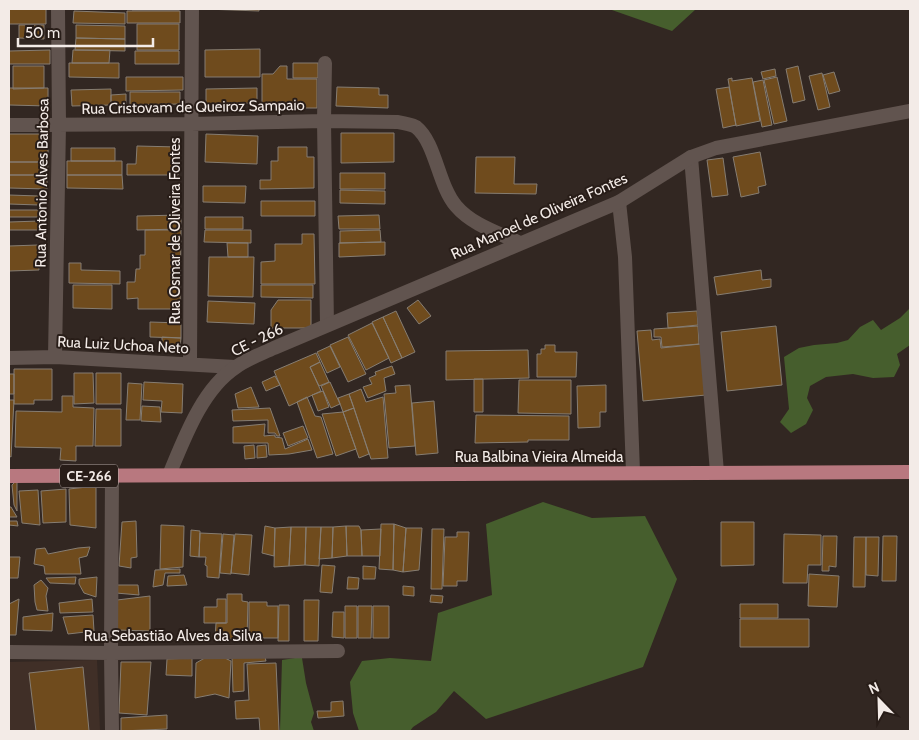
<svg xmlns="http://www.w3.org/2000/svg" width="919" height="740" viewBox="0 0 919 740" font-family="Cabin,sans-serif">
<rect width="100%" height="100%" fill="#322722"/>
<path fill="#402f27" d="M 97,660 L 100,731 L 9,731 L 9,662 Z"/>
<path fill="#465e2d" d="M 609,9 L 696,9 L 672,31 Z
M 910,308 L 910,345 L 897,354 L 900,365 L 894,377 L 873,378 L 853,374 L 826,377 L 810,386 L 807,398 L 813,410 L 806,424 L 791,433 L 780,422 L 789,409 L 784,357 L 799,348 L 814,345 L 837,343 L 848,340 L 860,327 L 873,320 L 881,330 L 900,318 Z
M 543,502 L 592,518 L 645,516 L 677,579 L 643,667 L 486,719 L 454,691 L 436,712 L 413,727 L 410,731 L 359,731 L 353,713 L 350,682 L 362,661 L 390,658 L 431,661 L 438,613 L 492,595 L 486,524 Z
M 295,658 L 302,658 L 306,683 L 314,713 L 311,722 L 314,731 L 280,731 L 282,660 Z"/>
<path fill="#6f4b1d" stroke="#867d72" d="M 9,9 L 46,9 L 46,24 L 9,24 Z
M 132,9 L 179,9 L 179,10 L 132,10 Z
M 205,9 L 259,9 L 259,11 Z
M 74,11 L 125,13 L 125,24 L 73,23 Z
M 127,11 L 180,11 L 180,23 L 127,23 Z
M 137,24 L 179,24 L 179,50 L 137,50 Z
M 19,25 L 44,25 L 44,39 L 19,38 Z
M 76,25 L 125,26 L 125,39 L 76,38 Z
M 76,38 L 125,39 L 125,51 L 75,50 Z
M 260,49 L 260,77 L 205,77 L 205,50 Z
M 50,50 L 50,64 L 9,64 L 9,51 Z
M 73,50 L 110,50 L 109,63 L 72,63 Z
M 135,51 L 179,51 L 179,64 L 135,64 Z
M 69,63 L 119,63 L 119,78 L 69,77 Z
M 293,63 L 318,63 L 318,78 L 293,78 Z
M 13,66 L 44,66 L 44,88 L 13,89 Z
M 280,66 L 287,66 L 287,79 L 317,79 L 317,108 L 262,108 L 262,74 L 273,74 Z
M 798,66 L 805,100 L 793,103 L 786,69 Z
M 775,69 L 776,76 L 763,79 L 761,72 Z
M 834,72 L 840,91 L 829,94 L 823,75 Z
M 822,73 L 830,107 L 818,110 L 809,76 Z
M 126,77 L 183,77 L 183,90 L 126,91 Z
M 777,77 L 787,121 L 774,124 L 764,80 Z
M 732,78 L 732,81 L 752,78 L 760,121 L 736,126 L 728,79 Z
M 763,80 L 772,125 L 762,127 L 753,82 Z
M 337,87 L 379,88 L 379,95 L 388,95 L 388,108 L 336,106 Z
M 729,87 L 736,125 L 723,128 L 716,89 Z
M 9,88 L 48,88 L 48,106 L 9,105 Z
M 257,88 L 257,103 L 206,104 L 206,89 Z
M 111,89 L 111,105 L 72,106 L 71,90 Z
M 130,92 L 180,92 L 180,104 L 130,105 Z
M 126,94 L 126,104 L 111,105 L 111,95 Z
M 341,133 L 394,133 L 394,162 L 341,163 Z
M 9,134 L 48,134 L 48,162 L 9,162 Z
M 206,134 L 258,136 L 257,164 L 205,162 Z
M 137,146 L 178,147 L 178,175 L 127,175 L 127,164 L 136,164 Z
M 278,147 L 307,147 L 307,157 L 314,157 L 314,188 L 260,189 L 260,180 L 271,180 L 271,161 L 278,161 Z
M 71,148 L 115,148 L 115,161 L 71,161 Z
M 760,152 L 766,185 L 758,187 L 759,193 L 741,197 L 733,157 Z
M 476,157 L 515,157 L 514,184 L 537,184 L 536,194 L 475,193 Z
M 723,158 L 728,195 L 712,197 L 707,160 Z
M 67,161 L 122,161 L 122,175 L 67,175 Z
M 9,162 L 48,162 L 47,175 L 9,175 Z
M 340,173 L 385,173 L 385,189 L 340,189 Z
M 9,175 L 47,175 L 47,189 L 9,188 Z
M 67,175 L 122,175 L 123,189 L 67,188 Z
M 203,186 L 246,186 L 245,203 L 203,202 Z
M 340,190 L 385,191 L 385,204 L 340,203 Z
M 9,195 L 39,196 L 39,205 L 9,204 Z
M 261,201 L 315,201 L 315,216 L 261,216 Z
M 9,210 L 40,210 L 40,217 L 9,217 Z
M 181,215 L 181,229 L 137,230 L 137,216 Z
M 379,215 L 380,229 L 339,229 L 338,216 Z
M 205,217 L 243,217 L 243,229 L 205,229 Z
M 40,221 L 40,230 L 9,230 L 9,222 Z
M 145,230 L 181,230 L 180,309 L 138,309 L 138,298 L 127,299 L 127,282 L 135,282 L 136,269 L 140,269 L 140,255 L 145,255 Z
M 205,230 L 251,230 L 251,243 L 204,242 Z
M 380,230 L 381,242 L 340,243 L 340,231 Z
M 302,234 L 314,234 L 315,284 L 261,284 L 261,262 L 275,261 L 275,244 L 302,244 Z
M 385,242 L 385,255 L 339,257 L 339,243 Z
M 227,243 L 248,243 L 248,257 L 228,257 Z
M 38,245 L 39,270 L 9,271 L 9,246 Z
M 209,257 L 254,257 L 253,297 L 208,296 Z
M 69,263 L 81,263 L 81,270 L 120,271 L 120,284 L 69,283 Z
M 761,270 L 762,280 L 771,279 L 771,287 L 717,295 L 714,277 Z
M 73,285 L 112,285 L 112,309 L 73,308 Z
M 261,285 L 313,285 L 313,298 L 261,297 Z
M 278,300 L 311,300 L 311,328 L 271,328 L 271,310 Z
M 418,300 L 431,316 L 419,324 L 407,308 Z
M 208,301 L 255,303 L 254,324 L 207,322 Z
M 396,311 L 415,352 L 402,358 L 383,317 Z
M 697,311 L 698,325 L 668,328 L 667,313 Z
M 383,317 L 402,358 L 391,363 L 372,322 Z
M 150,322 L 181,323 L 181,338 L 150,337 Z
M 372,323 L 389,358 L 366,370 L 348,335 Z
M 698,326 L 699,344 L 662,347 L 661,337 L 654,337 L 654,329 Z
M 776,326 L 782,385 L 727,391 L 721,332 Z
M 651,330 L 652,340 L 660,339 L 661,348 L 701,344 L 706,395 L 643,401 L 637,331 Z
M 162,337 L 181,338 L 180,347 L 162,347 Z
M 348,337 L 366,374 L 348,382 L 330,345 Z
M 545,345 L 555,345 L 555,352 L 577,352 L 576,377 L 537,377 L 537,354 L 541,354 L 541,349 L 545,349 Z
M 330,346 L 340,367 L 327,373 L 317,352 Z
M 528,350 L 529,378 L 446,380 L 446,351 Z
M 316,353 L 320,362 L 310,367 L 321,391 L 289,406 L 274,371 Z
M 320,362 L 329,382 L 319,386 L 310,367 Z
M 392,366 L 395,374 L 384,378 L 386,391 L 368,398 L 363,387 L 372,384 L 369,378 L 376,375 L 375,372 Z
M 14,369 L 52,369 L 52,400 L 34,400 L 34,404 L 14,404 Z
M 74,373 L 93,373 L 94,403 L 74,404 Z
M 96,373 L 121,373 L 121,404 L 96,404 Z
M 9,374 L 14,374 L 14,394 L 9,394 Z
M 275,376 L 280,385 L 266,391 L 262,382 Z
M 474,379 L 483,379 L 483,412 L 474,412 Z
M 519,380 L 571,380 L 571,414 L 518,413 Z
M 144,382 L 183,384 L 182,413 L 161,412 L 162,401 L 143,400 Z
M 330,382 L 340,404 L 331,408 L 321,386 Z
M 128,383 L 142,384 L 140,420 L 126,420 Z
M 410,385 L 415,446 L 389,448 L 384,394 L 396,393 L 395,386 Z
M 606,385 L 606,412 L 600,412 L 600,427 L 578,428 L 577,386 Z
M 251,387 L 259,407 L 238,408 L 235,394 Z
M 361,389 L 366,402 L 383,397 L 388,458 L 371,459 L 349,394 Z
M 323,391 L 329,407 L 318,411 L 312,395 Z
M 349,394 L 354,408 L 343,412 L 338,398 Z
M 62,396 L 73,396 L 73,407 L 94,408 L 93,446 L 76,446 L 76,461 L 60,460 L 61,448 L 15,447 L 16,411 L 62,412 Z
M 307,397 L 315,416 L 321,417 L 333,454 L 317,458 L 297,402 Z
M 9,400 L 14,400 L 11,457 L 9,456 Z
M 434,401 L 438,453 L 416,455 L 412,403 Z
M 142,406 L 160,407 L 161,422 L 141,421 Z
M 270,408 L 280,436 L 277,436 L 275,433 L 268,433 L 268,420 L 233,421 L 232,410 Z
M 354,408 L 369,454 L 359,458 L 343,412 Z
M 96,409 L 121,409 L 121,446 L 95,446 Z
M 343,412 L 356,449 L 336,456 L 322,414 Z
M 476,415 L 569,416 L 569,440 L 528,440 L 528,442 L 475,443 Z
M 265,424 L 264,436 L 275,435 L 275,437 L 282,438 L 285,449 L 308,439 L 312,450 L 289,454 L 269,455 L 268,443 L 233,443 L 233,427 Z
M 303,426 L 308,438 L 288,446 L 283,433 Z
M 254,445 L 255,458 L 245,459 L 244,446 Z
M 266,445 L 267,457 L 257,458 L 257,446 Z
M 17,480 L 17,511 L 14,505 L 12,485 Z
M 96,486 L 96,528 L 70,525 L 69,489 Z
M 66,489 L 66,522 L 43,523 L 41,491 Z
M 38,490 L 40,525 L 22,523 L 19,491 Z
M 9,507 L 11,507 L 17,517 L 9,517 Z
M 9,521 L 17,521 L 18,526 L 9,525 Z
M 136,521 L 137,557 L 131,558 L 131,568 L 119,566 L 122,522 Z
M 721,522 L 754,522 L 754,565 L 721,566 Z
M 381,524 L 394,524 L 393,570 L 379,569 Z
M 394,524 L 406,528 L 403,572 L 393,570 Z
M 161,525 L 184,526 L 183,567 L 160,569 Z
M 265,526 L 275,528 L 274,556 L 262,553 Z
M 346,526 L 359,526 L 361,530 L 362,556 L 347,556 Z
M 346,526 L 347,556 L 332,558 L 333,527 Z
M 291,527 L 289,566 L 274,567 L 275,528 Z
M 291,527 L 306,527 L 305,565 L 289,566 Z
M 306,527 L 321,527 L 319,566 L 305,565 Z
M 321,527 L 333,527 L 332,558 L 319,559 Z
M 406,528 L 422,528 L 419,570 L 403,572 Z
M 381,529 L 380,556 L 362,556 L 361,530 Z
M 432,529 L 444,529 L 442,589 L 431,589 Z
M 191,530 L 200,531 L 199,557 L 190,556 Z
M 457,532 L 469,532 L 467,581 L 457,581 L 457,586 L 443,586 L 445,537 L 457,537 Z
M 200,533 L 222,534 L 219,578 L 207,577 L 207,566 L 205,565 L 206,557 L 199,557 Z
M 223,534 L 234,535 L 231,574 L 220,573 Z
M 235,534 L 252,535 L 249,575 L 231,573 Z
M 784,534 L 821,535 L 821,565 L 808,565 L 807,583 L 783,583 Z
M 823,536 L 837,536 L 836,567 L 829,566 L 829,571 L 822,571 Z
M 883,536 L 897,536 L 896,581 L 882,581 Z
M 854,537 L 866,537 L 865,587 L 853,587 Z
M 866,537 L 879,537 L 878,576 L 866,575 Z
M 90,547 L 87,556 L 79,558 L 81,574 L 45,574 L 44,566 L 34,564 L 36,549 L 45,548 L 48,554 L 78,548 Z
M 9,557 L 20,557 L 18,578 L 9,578 Z
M 322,565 L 335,566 L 332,593 L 320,592 Z
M 363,566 L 376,567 L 375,579 L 363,579 Z
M 180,569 L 180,573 L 165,573 L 163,585 L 153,587 L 155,570 Z
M 809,574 L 839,576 L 837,607 L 808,606 Z
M 184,575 L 187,585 L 167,586 L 168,576 Z
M 76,577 L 75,584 L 50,583 L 46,578 Z
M 97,577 L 96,597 L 84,593 L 79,584 L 79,579 Z
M 348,577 L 359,578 L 358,589 L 347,589 Z
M 41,580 L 48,588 L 46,596 L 48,611 L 37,610 L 35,602 L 34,585 Z
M 115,585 L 138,585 L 139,595 L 116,593 Z
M 403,586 L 414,587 L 414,596 L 403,595 Z
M 227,594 L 242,594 L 242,601 L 248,602 L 247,639 L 215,639 L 216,623 L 227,623 Z
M 431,595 L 443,596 L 442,603 L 430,602 Z
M 150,596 L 150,631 L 116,630 L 117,600 Z
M 19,599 L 16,635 L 9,635 L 9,604 Z
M 92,599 L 93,612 L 60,613 L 59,603 Z
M 217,599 L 226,599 L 226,623 L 204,623 L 204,607 L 217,607 Z
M 304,600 L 319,600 L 318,641 L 304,641 Z
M 249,602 L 267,602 L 267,606 L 278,606 L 278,638 L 249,638 Z
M 740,604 L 778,604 L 778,618 L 740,618 Z
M 279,605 L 289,605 L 289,641 L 278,641 Z
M 345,606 L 357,606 L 357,638 L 345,638 Z
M 358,606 L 372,606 L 371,638 L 358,638 Z
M 373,606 L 389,606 L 389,638 L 373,638 Z
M 333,612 L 344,612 L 344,638 L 332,637 Z
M 53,613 L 52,631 L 23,630 L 23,617 Z
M 93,615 L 94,631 L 68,634 L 63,617 Z
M 740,619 L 809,619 L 809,647 L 740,647 Z
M 210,655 L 219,655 L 231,661 L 229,698 L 215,694 L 195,698 L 196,663 Z
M 232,657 L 265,657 L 266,661 L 244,663 L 244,691 L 233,692 Z
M 192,658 L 192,676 L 166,675 L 167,659 Z
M 121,662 L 151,662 L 147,715 L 119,713 Z
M 276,663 L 279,731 L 260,731 L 259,718 L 236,719 L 235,701 L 249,700 L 247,664 Z
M 83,667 L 89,731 L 36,731 L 29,673 Z
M 343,701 L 344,716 L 318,718 L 317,711 L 331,711 L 331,702 Z
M 167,715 L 167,729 L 121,731 L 121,718 Z"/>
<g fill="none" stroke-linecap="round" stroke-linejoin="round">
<path stroke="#61544f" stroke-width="14" d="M 325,63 L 324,121 L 397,122 C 403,123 410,124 416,127 C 436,143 438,185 456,206 C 472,225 499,233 520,243
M 9,125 L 191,124 L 324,121 L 327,325
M 691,157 L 717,472
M 619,202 L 625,257 L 633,472
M 55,357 L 59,125 L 58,9
M 9,358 L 55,357 L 235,367
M 190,364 L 192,9
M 112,476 L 111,653 L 112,731
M 9,652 L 111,653 L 338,651"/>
<path stroke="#61544f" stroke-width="14" d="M 169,475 C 184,439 202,389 236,367 C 247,359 261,354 274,348 L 619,202 L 691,157 L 716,148 L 910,111"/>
<path stroke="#b8787f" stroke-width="14" d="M 9,476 L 910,472"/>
</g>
<g text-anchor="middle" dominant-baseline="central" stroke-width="4" stroke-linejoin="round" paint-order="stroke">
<rect fill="#281d18" stroke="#b6ada9" stroke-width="1" x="60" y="464.5" width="58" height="23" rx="4"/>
<g font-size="14" font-weight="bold" fill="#f3ebe7">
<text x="89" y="476">CE-266</text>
</g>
<g font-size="15" fill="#f3ebe7" stroke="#281d18">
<text transform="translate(193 107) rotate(-1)">Rua Cristovam de Queiroz Sampaio</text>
<text transform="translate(42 183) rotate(-89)">Rua Antonio Alves Barbosa</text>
<text transform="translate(539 216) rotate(-24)">Rua Manoel de Oliveira Fontes</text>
<text transform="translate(175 231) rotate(-90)">Rua Osmar de Oliveira Fontes</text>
<text transform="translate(257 340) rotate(-26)">CE - 266</text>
<text transform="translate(123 345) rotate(3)">Rua Luiz Uchoa Neto</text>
<text x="539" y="457">Rua Balbina Vieira Almeida</text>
<text x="173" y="636">Rua Sebastião Alves da Silva</text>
</g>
</g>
<rect width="919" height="740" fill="none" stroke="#f3ebe7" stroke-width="20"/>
<g transform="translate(879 700) rotate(337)" stroke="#281d18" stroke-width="4" paint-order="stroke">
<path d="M0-4L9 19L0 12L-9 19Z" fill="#f3ebe7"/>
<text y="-8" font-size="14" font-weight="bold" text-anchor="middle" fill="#f3ebe7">N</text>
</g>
<path d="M18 38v8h135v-8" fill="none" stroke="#f3ebe7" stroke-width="2.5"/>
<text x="25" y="38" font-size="15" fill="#f3ebe7" stroke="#281d18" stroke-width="4" paint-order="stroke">50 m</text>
</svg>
